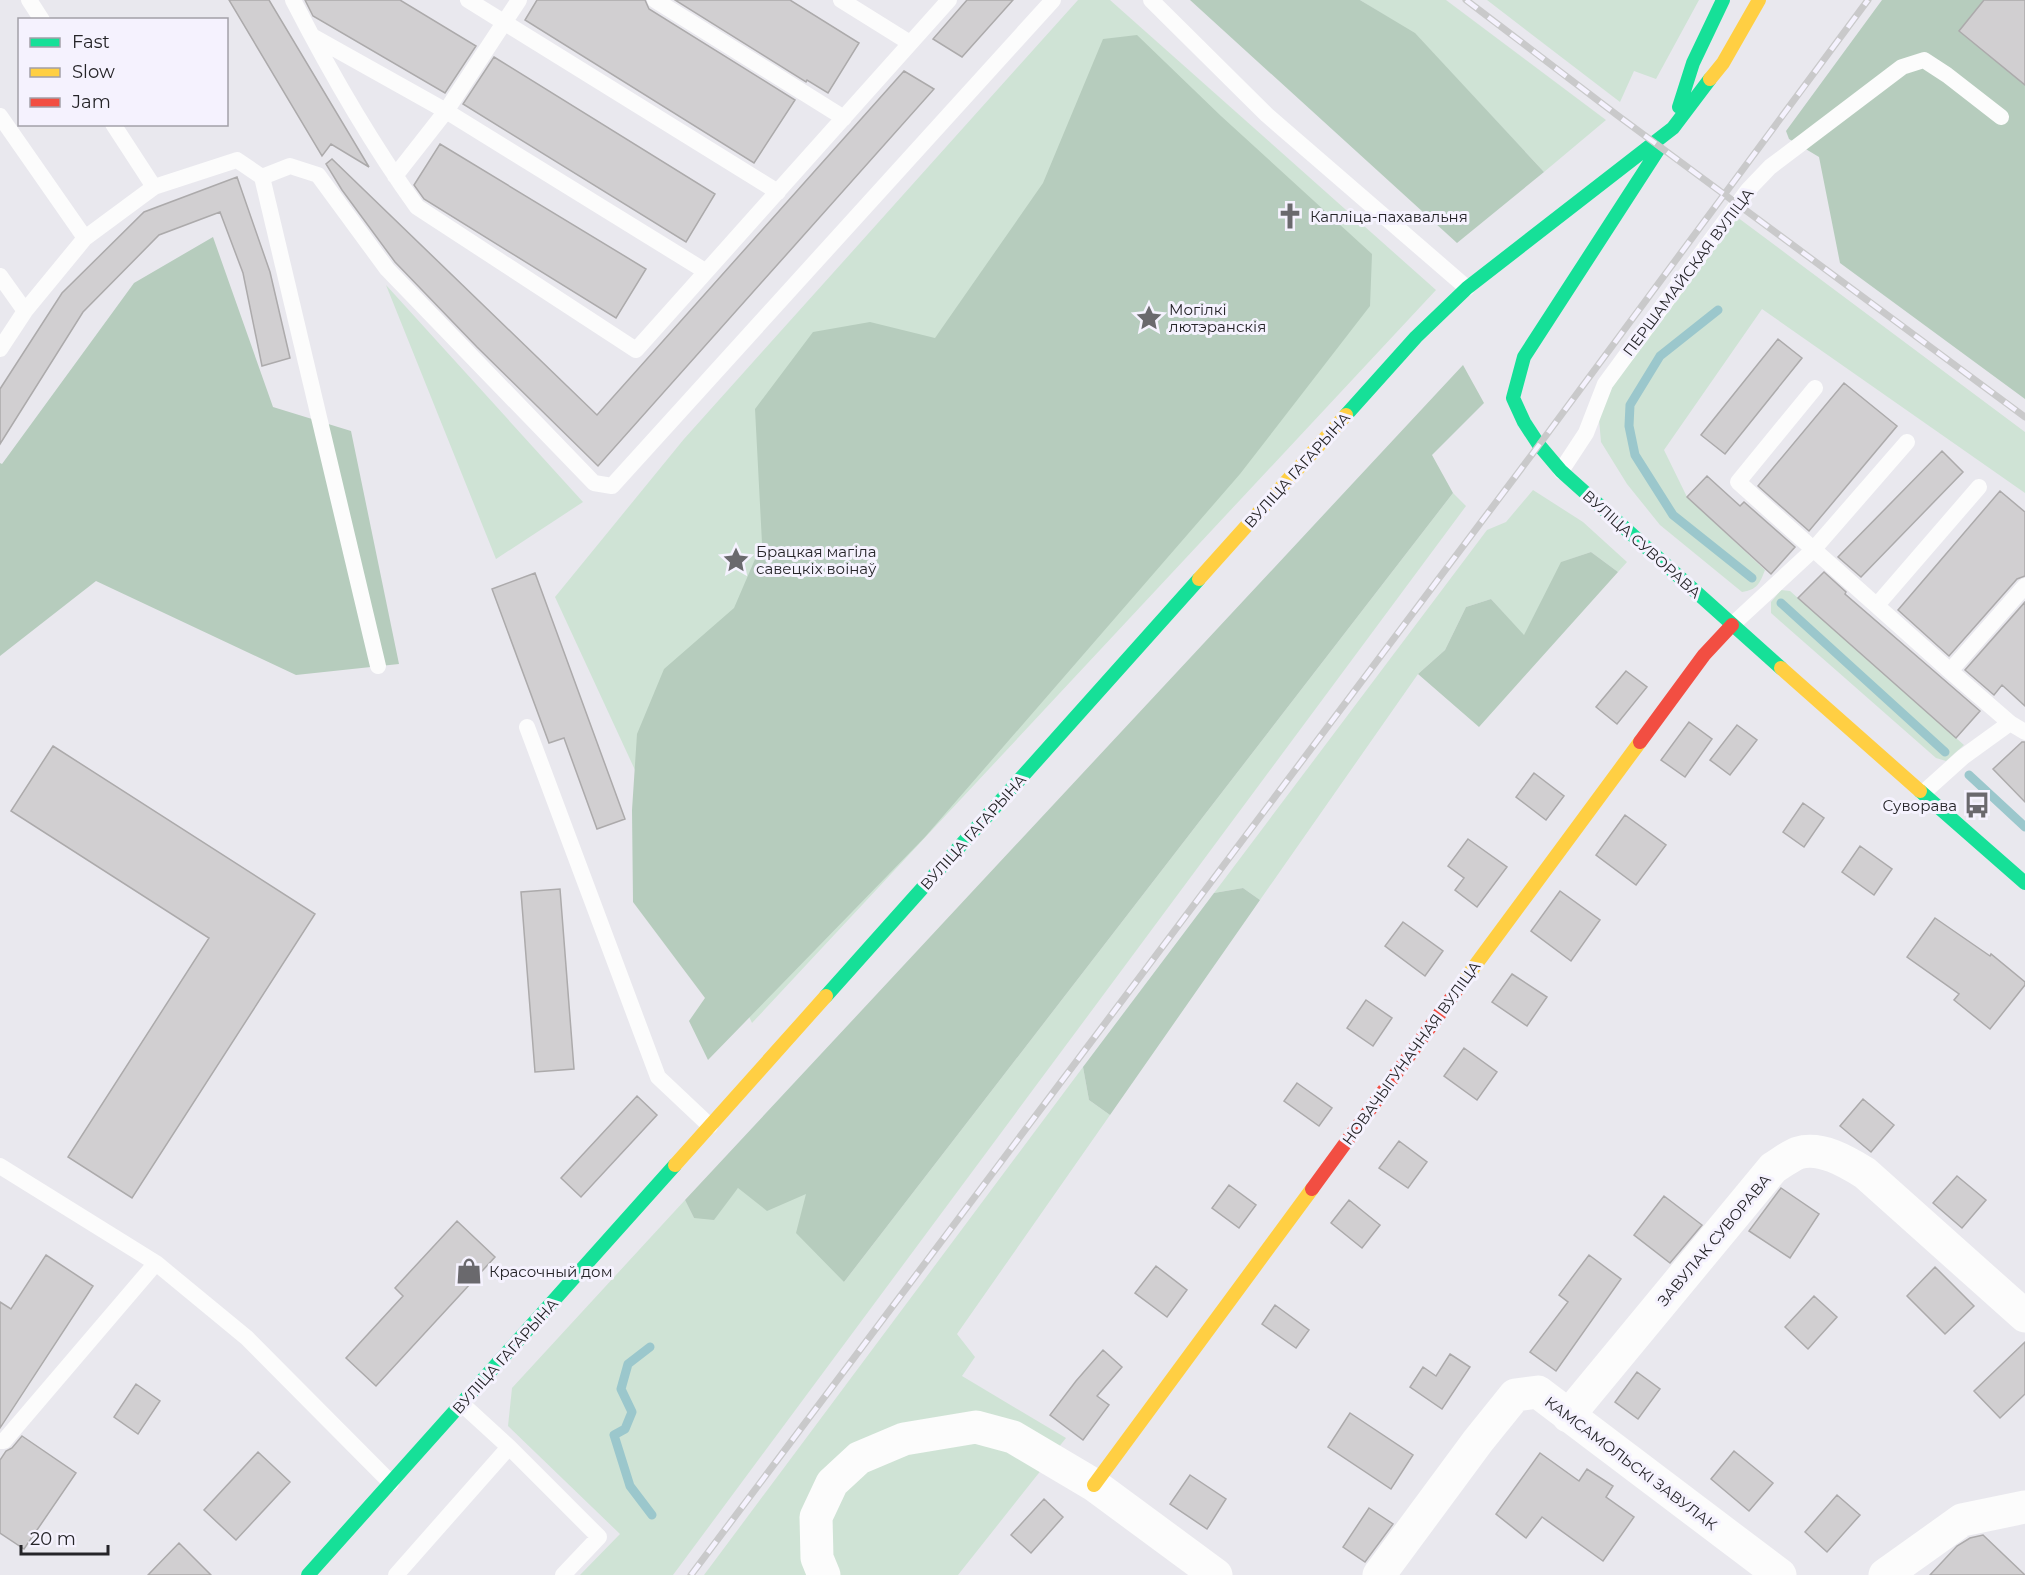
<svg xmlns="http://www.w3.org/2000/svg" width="2025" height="1575" viewBox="0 0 2025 1575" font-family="Montserrat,sans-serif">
<rect width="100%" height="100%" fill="#e9e8ee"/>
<path fill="#cfe3d5" d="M 1078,0 L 1110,0 L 1436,290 L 752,1023 L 555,597 L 684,439 Z
M 1360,0 L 1446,0 L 1606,120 L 1544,172 L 1415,34 Z
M 1487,0 L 1699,0 L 1656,79 L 1634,71 L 1620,102 Z
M 1737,217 L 2025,432 L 2025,493 L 1762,309 L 1664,450 L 1687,497 L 1765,570 C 1760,583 1757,590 1742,592 L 1660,525 L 1627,484 L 1601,442 L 1599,419 L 1612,387 Z
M 386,285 L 583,502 L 496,559 Z
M 1533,490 L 1583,522 L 1627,562 L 1618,572 L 1591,552 L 1562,562 L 1524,636 L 1491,599 L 1466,607 L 1445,650 L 1418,674 L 1260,900 L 1243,888 L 1214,893 L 1487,530 L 1506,522 Z
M 1453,493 L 1466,506 L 673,1575 L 580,1575 L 620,1534 L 508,1426 L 512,1388 L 685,1200 L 694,1218 L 738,1188 L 806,1194 L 844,1282 Z
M 1781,590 L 1790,591 L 1964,745 L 1946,761 L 1936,758 L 1771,613 L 1771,602 Z
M 1083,1067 L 1089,1100 L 1110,1115 L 957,1334 L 975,1357 L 962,1376 L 1066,1438 L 1054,1453 L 1016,1431 L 854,1453 L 814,1575 L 704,1575 Z
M 977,1434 L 1046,1464 L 958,1575 L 834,1575 L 825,1557 L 838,1487 L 865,1464 Z"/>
<path fill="#b6ccbd" d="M 1190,0 L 1360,0 L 1415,33 L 1544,172 L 1457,243 Z
M 1882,0 L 2025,0 L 2025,399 L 1840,263 L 1819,157 L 1789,139 L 1786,131 Z
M 1137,35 L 1221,116 L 1372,254 L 1370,306 L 1240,474 L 925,837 L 708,1060 L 689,1021 L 705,998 L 633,902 L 632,810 L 637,734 L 664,669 L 734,608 L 762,543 L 755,409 L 813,332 L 870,322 L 935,338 L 1043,183 L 1103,39 Z
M 213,237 L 273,407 L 351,431 L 399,664 L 296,675 L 96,581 L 0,656 L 0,463 L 2,464 L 134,283 Z
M 1463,365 L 1484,403 L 1432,455 L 1453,493 L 844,1282 L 796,1233 L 806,1194 L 767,1211 L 738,1188 L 714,1220 L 694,1218 L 685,1200 Z
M 1591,552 L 1618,572 L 1479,727 L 1418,674 L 1445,650 L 1466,607 L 1491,599 L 1524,635 L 1561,562 Z
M 1243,888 L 1260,900 L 1110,1115 L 1089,1100 L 1083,1067 L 1214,893 Z"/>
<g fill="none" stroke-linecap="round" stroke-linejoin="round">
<path stroke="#9bc7cc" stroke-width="9" d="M 1718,310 L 1660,356 L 1630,405 L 1629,426 L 1635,455 L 1673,515 L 1752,578
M 1781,603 L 1945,752
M 1969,775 L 2025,827
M 650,1347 L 628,1364 L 621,1389 L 632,1412 L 625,1429 L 614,1435 L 630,1486 L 652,1515"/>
</g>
<path fill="#d1cfd1" stroke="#acaaab" stroke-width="1.5" d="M 229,0 L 269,0 L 369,167 L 331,144 L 322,156 Z
M 305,0 L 400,0 L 476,46 L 445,93 L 313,16 Z
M 537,0 L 645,0 L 649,9 L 795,100 L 754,163 L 525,20 Z
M 675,0 L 790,0 L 859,43 L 828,93 L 807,80 L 806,82 Z
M 967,0 L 1013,0 L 962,57 L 933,39 Z
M 1984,0 L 2025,0 L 2025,85 L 1959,31 Z
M 494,57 L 715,194 L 686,242 L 463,104 Z
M 904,71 L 934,89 L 598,466 L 477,347 L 395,262 L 342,190 L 326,164 L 332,159 L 597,415 Z
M 440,144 L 646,269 L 616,318 L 424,199 L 414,185 Z
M 237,177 L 270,272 L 290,358 L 262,366 L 243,273 L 220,212 L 159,235 L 83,312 L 0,444 L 0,389 L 62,293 L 144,212 Z
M 1778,339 L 1802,358 L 1725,454 L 1701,435 Z
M 1844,383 L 1897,426 L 1809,531 L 1758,486 Z
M 1942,451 L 1963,472 L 1861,577 L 1838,557 Z
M 1707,476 L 1740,506 L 1744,502 L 1795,547 L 1771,574 L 1687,497 Z
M 2000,491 L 2025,512 L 2025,576 L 2017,579 L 1949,656 L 1898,610 Z
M 1824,572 L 1846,592 L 1845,594 L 1980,711 L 1956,738 L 1798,598 Z
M 535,573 L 625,819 L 597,829 L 564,738 L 549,743 L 492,589 Z
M 2025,602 L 2025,706 L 2002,685 L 1994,695 L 1965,670 Z
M 1626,671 L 1647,687 L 1617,724 L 1596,707 Z
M 1689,722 L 1712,739 L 1685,777 L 1661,760 Z
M 1737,725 L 1757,740 L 1730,775 L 1710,760 Z
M 2022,742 L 2025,742 L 2025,802 L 1993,769 Z
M 53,746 L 315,914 L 132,1198 L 68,1157 L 209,938 L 11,811 Z
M 1534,773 L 1564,796 L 1546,820 L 1516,797 Z
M 1803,803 L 1824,818 L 1804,847 L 1783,832 Z
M 1625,815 L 1666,845 L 1636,885 L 1596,855 Z
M 1468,839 L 1507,867 L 1477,907 L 1455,890 L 1464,878 L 1448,866 Z
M 1860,846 L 1892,869 L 1874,895 L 1842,872 Z
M 560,889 L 574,1069 L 535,1072 L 521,892 Z
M 1560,891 L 1600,920 L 1571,961 L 1531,931 Z
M 1935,918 L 1990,956 L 1991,954 L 2025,982 L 2025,985 L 1990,1029 L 1954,1000 L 1959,994 L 1907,957 Z
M 1403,922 L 1443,951 L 1425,976 L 1385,946 Z
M 1512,974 L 1547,997 L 1527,1026 L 1492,1002 Z
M 1366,1000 L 1392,1018 L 1373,1046 L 1347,1028 Z
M 1464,1048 L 1497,1072 L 1477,1100 L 1444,1076 Z
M 1297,1083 L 1332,1108 L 1319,1126 L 1284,1101 Z
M 637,1096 L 657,1115 L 581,1197 L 561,1178 Z
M 1863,1099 L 1894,1125 L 1871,1152 L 1840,1126 Z
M 1399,1141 L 1427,1162 L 1408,1188 L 1379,1168 Z
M 1957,1176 L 1986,1200 L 1962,1228 L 1933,1203 Z
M 1229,1185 L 1256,1205 L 1239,1228 L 1212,1208 Z
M 1781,1188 L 1819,1214 L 1790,1258 L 1749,1231 Z
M 1664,1196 L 1702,1225 L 1670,1263 L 1634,1235 Z
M 1349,1200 L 1380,1225 L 1362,1248 L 1331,1223 Z
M 457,1221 L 495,1257 L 376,1386 L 346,1358 L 403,1296 L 395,1288 Z
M 46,1255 L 93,1286 L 0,1428 L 0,1302 L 11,1309 Z
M 1589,1255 L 1621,1279 L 1556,1371 L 1530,1352 L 1568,1302 L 1559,1295 Z
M 1156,1266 L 1187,1290 L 1167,1317 L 1135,1293 Z
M 1935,1267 L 1974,1306 L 1945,1334 L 1907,1296 Z
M 1814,1296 L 1837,1317 L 1808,1349 L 1785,1327 Z
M 1275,1305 L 1309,1330 L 1296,1348 L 1262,1324 Z
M 2025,1342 L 2025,1394 L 2000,1418 L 1974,1391 Z
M 1103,1350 L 1122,1367 L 1097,1396 L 1109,1405 L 1083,1440 L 1050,1415 L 1076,1381 Z
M 1450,1354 L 1470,1367 L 1442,1409 L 1410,1387 L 1423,1367 L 1436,1376 Z
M 1637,1372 L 1660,1389 L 1638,1419 L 1615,1402 Z
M 136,1384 L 160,1401 L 138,1434 L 114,1417 Z
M 1350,1413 L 1413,1455 L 1391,1489 L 1328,1447 Z
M 22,1436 L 76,1473 L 24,1549 L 0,1533 L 0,1460 L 6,1451 L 12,1448 Z
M 1734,1451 L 1773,1483 L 1749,1511 L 1711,1479 Z
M 258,1452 L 290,1482 L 236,1540 L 204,1510 Z
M 1540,1453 L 1579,1481 L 1587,1469 L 1613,1486 L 1606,1497 L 1634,1517 L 1603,1561 L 1542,1517 L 1526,1538 L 1496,1514 Z
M 1190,1475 L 1226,1499 L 1207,1529 L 1170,1504 Z
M 1837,1495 L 1860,1515 L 1827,1552 L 1805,1532 Z
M 1044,1499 L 1063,1517 L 1031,1553 L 1011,1535 Z
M 1369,1508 L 1393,1524 L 1365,1562 L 1343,1547 Z
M 1983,1535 L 2025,1575 L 1930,1575 L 1957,1546 L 1970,1538 Z
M 179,1543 L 211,1575 L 148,1575 Z"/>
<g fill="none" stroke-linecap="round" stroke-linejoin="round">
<path stroke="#fcfcfc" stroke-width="16" d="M 29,0 L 42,20
M 293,0 C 329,70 371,143 417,207 L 636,350 L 949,0
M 468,0 L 778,192
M 655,0 L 844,118
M 841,0 L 910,43
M 1151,0 L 1267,115 L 1467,288
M 312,36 L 446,111 L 705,271
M 0,116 L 85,238
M 113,124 L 154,187
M 395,176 L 446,111 L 519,0
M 262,177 L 290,166 L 318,175 L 387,269 L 594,483 L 612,486 L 1053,0
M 0,276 L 25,311
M 0,349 L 25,311 L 85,238 L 154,187 L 237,160 L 262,177 L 378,666
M 1815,388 L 1738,482 L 1950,671 L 2010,723 L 2025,732
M 1561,471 L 1586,433 L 1605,384 L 1748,190 L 1770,167 L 1902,67 L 1924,60 L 1947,75 L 2001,117
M 1877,605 L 1979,487
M 1732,625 L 1813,550 L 1907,442
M 1950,671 L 2025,586
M 527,727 L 658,1077 L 710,1126
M 1923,793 L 1963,757 L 2010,723
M 0,1166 L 156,1263 L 247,1338 L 391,1483
M 462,1404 L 509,1447 L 599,1537 L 563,1575
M 0,1441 L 4,1441 L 156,1263
M 396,1575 L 509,1447"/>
<path stroke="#fcfcfc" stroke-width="33" d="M 1568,1416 L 1773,1168 C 1781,1163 1790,1156 1798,1153 C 1821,1146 1847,1162 1865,1173 L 2025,1316
M 824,1575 L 817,1558 L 816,1517 L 832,1483 L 859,1458 L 904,1439 L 976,1427 L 1013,1437 L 1094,1485 L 1216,1575
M 1379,1575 L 1478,1441 L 1515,1395 L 1538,1392 L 1780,1575
M 1885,1575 L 1962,1520 L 2025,1507"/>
<path stroke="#16e098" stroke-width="14" d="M 1679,107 L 1693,63 L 1723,0
M 1658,150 L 1524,357 L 1513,398 L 1524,422 L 1539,445 L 1561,471 L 1781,668
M 1346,415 L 1416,337 L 1467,288 L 1673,128 L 1710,79
M 1920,791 L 2025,883
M 826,996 L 1199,579
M 308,1575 L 675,1165"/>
<path stroke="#ffcf43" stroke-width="14" d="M 1710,79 L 1723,63 L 1759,0
M 1199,579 L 1346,415
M 1781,668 L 1920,791
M 1457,990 L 1640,742
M 675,1165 L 826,996
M 1094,1485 L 1312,1189"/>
<path stroke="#f24e42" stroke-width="14" d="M 1640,742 L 1704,655 L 1732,625
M 1312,1189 L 1457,990"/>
<g stroke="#c9c9ca" stroke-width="7">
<path id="rail" d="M 1466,0 L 1617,115 L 2025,417
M 691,1575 L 1539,445 L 1868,0"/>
</g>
<use href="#rail" stroke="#f5f2fe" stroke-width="4.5" stroke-dasharray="14" stroke-linecap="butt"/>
</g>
<defs>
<g id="church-bare" transform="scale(2.07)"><path d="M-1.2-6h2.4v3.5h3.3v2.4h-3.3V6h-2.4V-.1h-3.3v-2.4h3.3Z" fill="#6a696d" stroke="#f5f2fe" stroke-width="2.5" paint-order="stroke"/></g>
<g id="sight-bare" transform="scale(2.07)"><path d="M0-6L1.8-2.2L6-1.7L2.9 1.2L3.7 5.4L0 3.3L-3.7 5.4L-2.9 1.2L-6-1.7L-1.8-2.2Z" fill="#6a696d" stroke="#f5f2fe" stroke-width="2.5" paint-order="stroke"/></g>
<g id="bus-bare" transform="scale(2.07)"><path d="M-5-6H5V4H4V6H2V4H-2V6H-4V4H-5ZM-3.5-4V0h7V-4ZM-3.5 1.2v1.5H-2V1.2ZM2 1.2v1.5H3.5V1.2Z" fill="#6a696d" stroke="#f5f2fe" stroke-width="2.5" paint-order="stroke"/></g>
<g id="shop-bare" transform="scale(2.07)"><path d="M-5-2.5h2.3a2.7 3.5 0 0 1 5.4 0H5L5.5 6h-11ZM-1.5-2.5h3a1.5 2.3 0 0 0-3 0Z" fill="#6a696d" stroke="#f5f2fe" stroke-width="2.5" paint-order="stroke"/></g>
</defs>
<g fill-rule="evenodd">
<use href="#church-bare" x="1290" y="216"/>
<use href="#sight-bare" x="1149" y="318"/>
<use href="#sight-bare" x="736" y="560"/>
<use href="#bus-bare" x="1977" y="805"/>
<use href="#shop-bare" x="469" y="1271"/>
</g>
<g text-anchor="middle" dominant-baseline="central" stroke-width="6" stroke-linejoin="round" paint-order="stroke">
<g font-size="15" fill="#252428" stroke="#f5f2fe" text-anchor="start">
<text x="1310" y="216">Капліца-пахавальня</text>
<text x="1169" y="309">Могілкі<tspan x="1169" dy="17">лютэранскія</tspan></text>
<text x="756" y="551">Брацкая магіла<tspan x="756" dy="17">савецкіх воінаў</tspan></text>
<text x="1957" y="805" text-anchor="end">Суворава</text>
<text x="489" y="1271">Красочный дом</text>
</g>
<g font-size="15" fill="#252428" stroke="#f5f2fe">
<text transform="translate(1688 272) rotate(-53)">ПЕРШАМАЙСКАЯ ВУЛІЦА</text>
<text transform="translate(1297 470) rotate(-48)">ВУЛІЦА ГАГАРЫНА</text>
<text transform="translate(1642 544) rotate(42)">ВУЛІЦА СУВОРАВА</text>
<text transform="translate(973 832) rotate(-48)">ВУЛІЦА ГАГАРЫНА</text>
<text transform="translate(1411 1053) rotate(-54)">НОВАЧЫГУНАЧНАЯ ВУЛІЦА</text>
<text transform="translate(1714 1240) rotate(-50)">ЗАВУЛАК СУВОРАВА</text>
<text transform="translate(505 1356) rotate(-48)">ВУЛІЦА ГАГАРЫНА</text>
<text transform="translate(1631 1463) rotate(37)">КАМСАМОЛЬСКІ ЗАВУЛАК</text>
</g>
</g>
<rect x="18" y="18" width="210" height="108" fill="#f5f2fe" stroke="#a2a0a8" stroke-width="1.5"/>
<rect x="30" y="38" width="30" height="9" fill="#16e098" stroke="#a2a0a8" stroke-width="1.5"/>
<text x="72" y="48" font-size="18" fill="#252428">Fast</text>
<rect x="30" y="68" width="30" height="9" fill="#ffcf43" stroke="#a2a0a8" stroke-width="1.5"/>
<text x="72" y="78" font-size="18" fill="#252428">Slow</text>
<rect x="30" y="98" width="30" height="9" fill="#f24e42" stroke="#a2a0a8" stroke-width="1.5"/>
<text x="72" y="108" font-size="18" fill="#252428">Jam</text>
<path d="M21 1545v9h87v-9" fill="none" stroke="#252428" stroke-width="3"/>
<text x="30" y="1545" font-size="18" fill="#252428" stroke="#f5f2fe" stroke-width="4.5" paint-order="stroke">20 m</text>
</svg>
